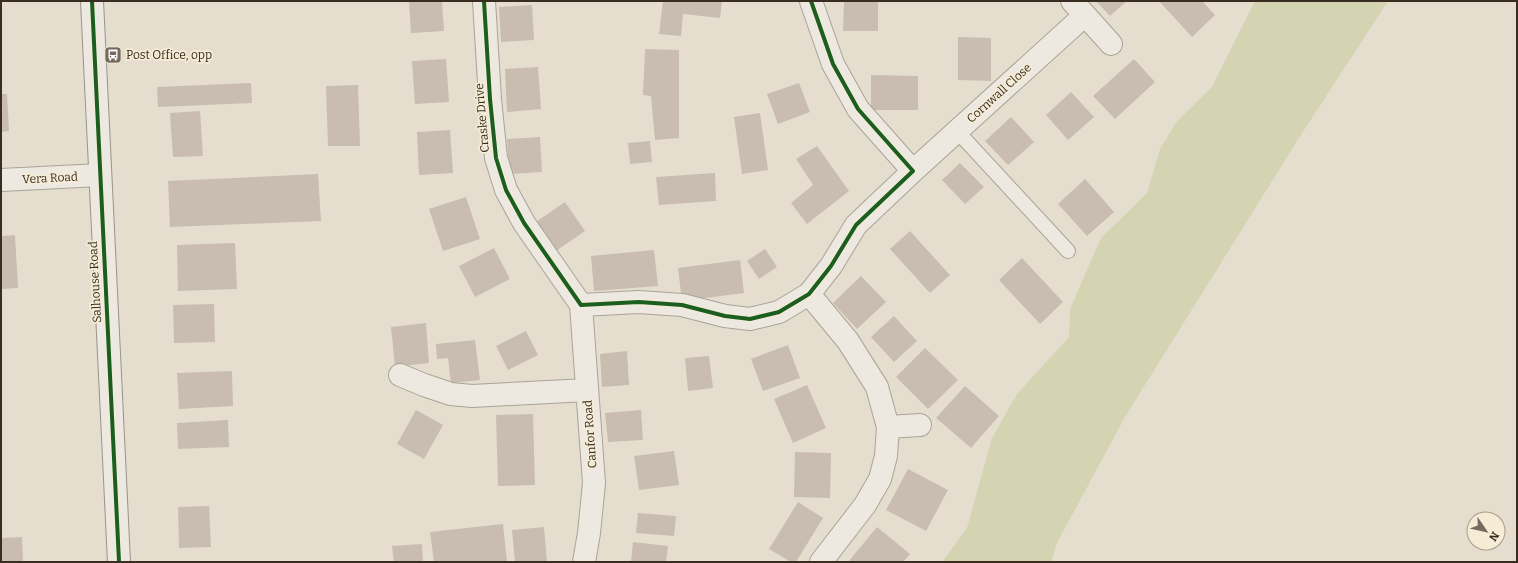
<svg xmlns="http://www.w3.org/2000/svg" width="1518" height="563" viewBox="0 0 1518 563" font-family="Bitter,serif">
<rect width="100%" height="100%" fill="#e5decf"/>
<path fill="#d4d4b2" d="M 1255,1 L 1388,1 L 1297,141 L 1125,417 L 1057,543 L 1051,562 L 942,562 L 967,528 L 992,438 L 1017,394 L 1069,337 L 1070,309 L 1101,238 L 1147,193 L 1160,149 L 1177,121 L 1212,87 Z"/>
<path fill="#c8bdb0" d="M 409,1 L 442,1 L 444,31 L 411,33 Z
M 663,1 L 722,1 L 720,18 L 683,14 L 681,36 L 659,34 Z
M 844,1 L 878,1 L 878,31 L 843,31 Z
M 1096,1 L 1127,1 L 1110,16 Z
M 1159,1 L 1202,1 L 1215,15 L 1192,37 Z
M 532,5 L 534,40 L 501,42 L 499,7 Z
M 958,37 L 991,38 L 991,81 L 958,80 Z
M 645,49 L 679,50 L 679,138 L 655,140 L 651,96 L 643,95 Z
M 446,59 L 449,102 L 415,104 L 412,61 Z
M 1134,59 L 1155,82 L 1115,119 L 1093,96 Z
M 538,67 L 541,109 L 507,112 L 505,69 Z
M 871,75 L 918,76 L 918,110 L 871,110 Z
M 251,83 L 252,103 L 158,107 L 157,87 Z
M 799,83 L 810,112 L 778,124 L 767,94 Z
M 358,85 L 360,146 L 328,146 L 326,86 Z
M 1071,92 L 1094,117 L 1068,140 L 1046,115 Z
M 1,94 L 7,94 L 9,131 L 1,132 Z
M 200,111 L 203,156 L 173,157 L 170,113 Z
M 760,113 L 768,170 L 742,174 L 734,117 Z
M 1011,117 L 1034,142 L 1008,165 L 985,141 Z
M 450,130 L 453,173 L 419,175 L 417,132 Z
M 540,137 L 542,172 L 509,174 L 507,139 Z
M 650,141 L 652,162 L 630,164 L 628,143 Z
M 817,146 L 849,191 L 807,224 L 791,203 L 813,185 L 796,159 Z
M 960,163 L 984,187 L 965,204 L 942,180 Z
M 715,173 L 716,201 L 659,205 L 656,177 Z
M 318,174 L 321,221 L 170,227 L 168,181 Z
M 1085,179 L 1114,212 L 1087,236 L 1058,204 Z
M 466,197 L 480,239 L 443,251 L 429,209 Z
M 565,202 L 585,231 L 553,253 L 533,224 Z
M 910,231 L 950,275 L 930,293 L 890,249 Z
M 15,235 L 18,288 L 1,289 L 1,236 Z
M 235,243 L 237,289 L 178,291 L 177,245 Z
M 494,248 L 510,279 L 475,297 L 459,266 Z
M 765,249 L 777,267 L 759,279 L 747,261 Z
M 654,250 L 658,286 L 594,291 L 591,256 Z
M 1022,258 L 1063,302 L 1040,324 L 999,280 Z
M 740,260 L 744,293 L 682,301 L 678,268 Z
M 861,276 L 886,302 L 857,329 L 833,303 Z
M 214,304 L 215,342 L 174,343 L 173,305 Z
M 894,316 L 917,341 L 894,362 L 871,337 Z
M 426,323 L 429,363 L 395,367 L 391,327 Z
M 526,331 L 538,355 L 508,370 L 496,346 Z
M 475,340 L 480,380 L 451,383 L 448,358 L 437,359 L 436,344 Z
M 788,345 L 800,378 L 763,391 L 751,359 Z
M 925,348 L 958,380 L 928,409 L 896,377 Z
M 627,351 L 629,385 L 602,387 L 600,354 Z
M 709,356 L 713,388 L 688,391 L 685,358 Z
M 232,371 L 233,406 L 179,409 L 177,373 Z
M 807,385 L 826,428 L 793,443 L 774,399 Z
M 965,386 L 999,416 L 971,448 L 936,418 Z
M 416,410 L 443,425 L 424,459 L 397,444 Z
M 641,410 L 643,440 L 608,442 L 605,413 Z
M 533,414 L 535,485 L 498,486 L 496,415 Z
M 228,420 L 229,447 L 178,449 L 177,423 Z
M 674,451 L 679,485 L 639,490 L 634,456 Z
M 795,452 L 831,453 L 830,498 L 794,497 Z
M 908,469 L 948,490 L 926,531 L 886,510 Z
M 798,502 L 823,518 L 796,562 L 791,562 L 769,549 Z
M 209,506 L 211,547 L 179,548 L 178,507 Z
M 638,513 L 676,516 L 674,536 L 636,533 Z
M 503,524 L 507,562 L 434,562 L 430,532 Z
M 544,527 L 547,562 L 515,562 L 512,530 Z
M 877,527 L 910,554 L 903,562 L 848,562 Z
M 22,537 L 23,562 L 1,562 L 1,538 Z
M 633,542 L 668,546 L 666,562 L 631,562 Z
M 422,544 L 423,562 L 394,562 L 392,546 Z"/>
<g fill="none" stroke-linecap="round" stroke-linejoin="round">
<g stroke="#aaa397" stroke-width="16">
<path id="lane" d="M 957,131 L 1068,251"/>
</g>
<g stroke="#aaa397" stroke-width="24">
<path id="street" d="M 484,1 L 490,99 L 496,158 L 506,190 L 524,223 L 581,305
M 1085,15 L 1111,44
M 913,171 L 1085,15 L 1072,1
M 1,180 L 100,175
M 809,294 L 848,341 L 877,387 L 888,427 L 886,456 L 880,479 L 865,505 L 821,562
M 581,305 L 639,302 L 682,305 L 725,316 L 750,319 L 779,312 L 809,294 L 831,266 L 856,225 L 913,171 L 858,109 L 833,64 L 811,1
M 581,305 L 594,483 L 589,533 L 584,562
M 400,375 L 424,385 L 451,394 L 472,396 L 587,390
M 888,427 L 920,425"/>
</g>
<g stroke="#9a9388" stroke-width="24">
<path id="secondary" d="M 92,1 L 119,562"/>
</g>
<use href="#lane" stroke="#ede9e1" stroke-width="14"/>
<use href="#street" stroke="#ede9e1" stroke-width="22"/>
<use href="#secondary" stroke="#ede9e1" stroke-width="22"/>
<g stroke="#f5ecd6" stroke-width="6">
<path id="cycleway" d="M 92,1 L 119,562
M 484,1 L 490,99 L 496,158 L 506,190 L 524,223 L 581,305 L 639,302 L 682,305 L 725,316 L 750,319 L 779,312 L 809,294 L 831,266 L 856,225 L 913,171 L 858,109 L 833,64 L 811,1"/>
</g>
<use href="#cycleway" stroke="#1b5e20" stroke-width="4"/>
</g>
<defs>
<g id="bus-square" transform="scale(0.9)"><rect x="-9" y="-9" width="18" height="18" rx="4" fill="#756a5d" stroke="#f5ecd6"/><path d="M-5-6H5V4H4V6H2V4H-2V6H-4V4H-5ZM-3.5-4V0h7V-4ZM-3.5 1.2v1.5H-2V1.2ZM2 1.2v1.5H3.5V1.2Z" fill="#fff"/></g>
</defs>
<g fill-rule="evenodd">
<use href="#bus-square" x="113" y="55"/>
</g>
<g text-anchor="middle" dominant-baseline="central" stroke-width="3.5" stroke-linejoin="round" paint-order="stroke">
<g font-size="12" fill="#392c20" stroke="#f5ecd6" text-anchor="start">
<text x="126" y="55">Post Office, opp</text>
</g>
<g font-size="12" fill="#392c20" stroke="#f5ecd6">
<text transform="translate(999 93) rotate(-42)">Cornwall Close</text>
<text transform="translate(482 118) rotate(-95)">Craske Drive</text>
<text transform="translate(50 178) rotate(-3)">Vera Road</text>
<text transform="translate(95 282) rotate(-93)">Salhouse Road</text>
<text transform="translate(590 434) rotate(-94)">Canfor Road</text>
</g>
</g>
<rect width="1518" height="563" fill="none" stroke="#392c20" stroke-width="4"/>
<g transform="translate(1486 531) rotate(124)"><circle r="19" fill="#f5ecd6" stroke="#aa9f8d"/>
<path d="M0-3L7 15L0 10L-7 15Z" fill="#756a5d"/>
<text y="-6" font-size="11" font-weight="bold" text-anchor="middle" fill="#392c20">N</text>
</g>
</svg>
